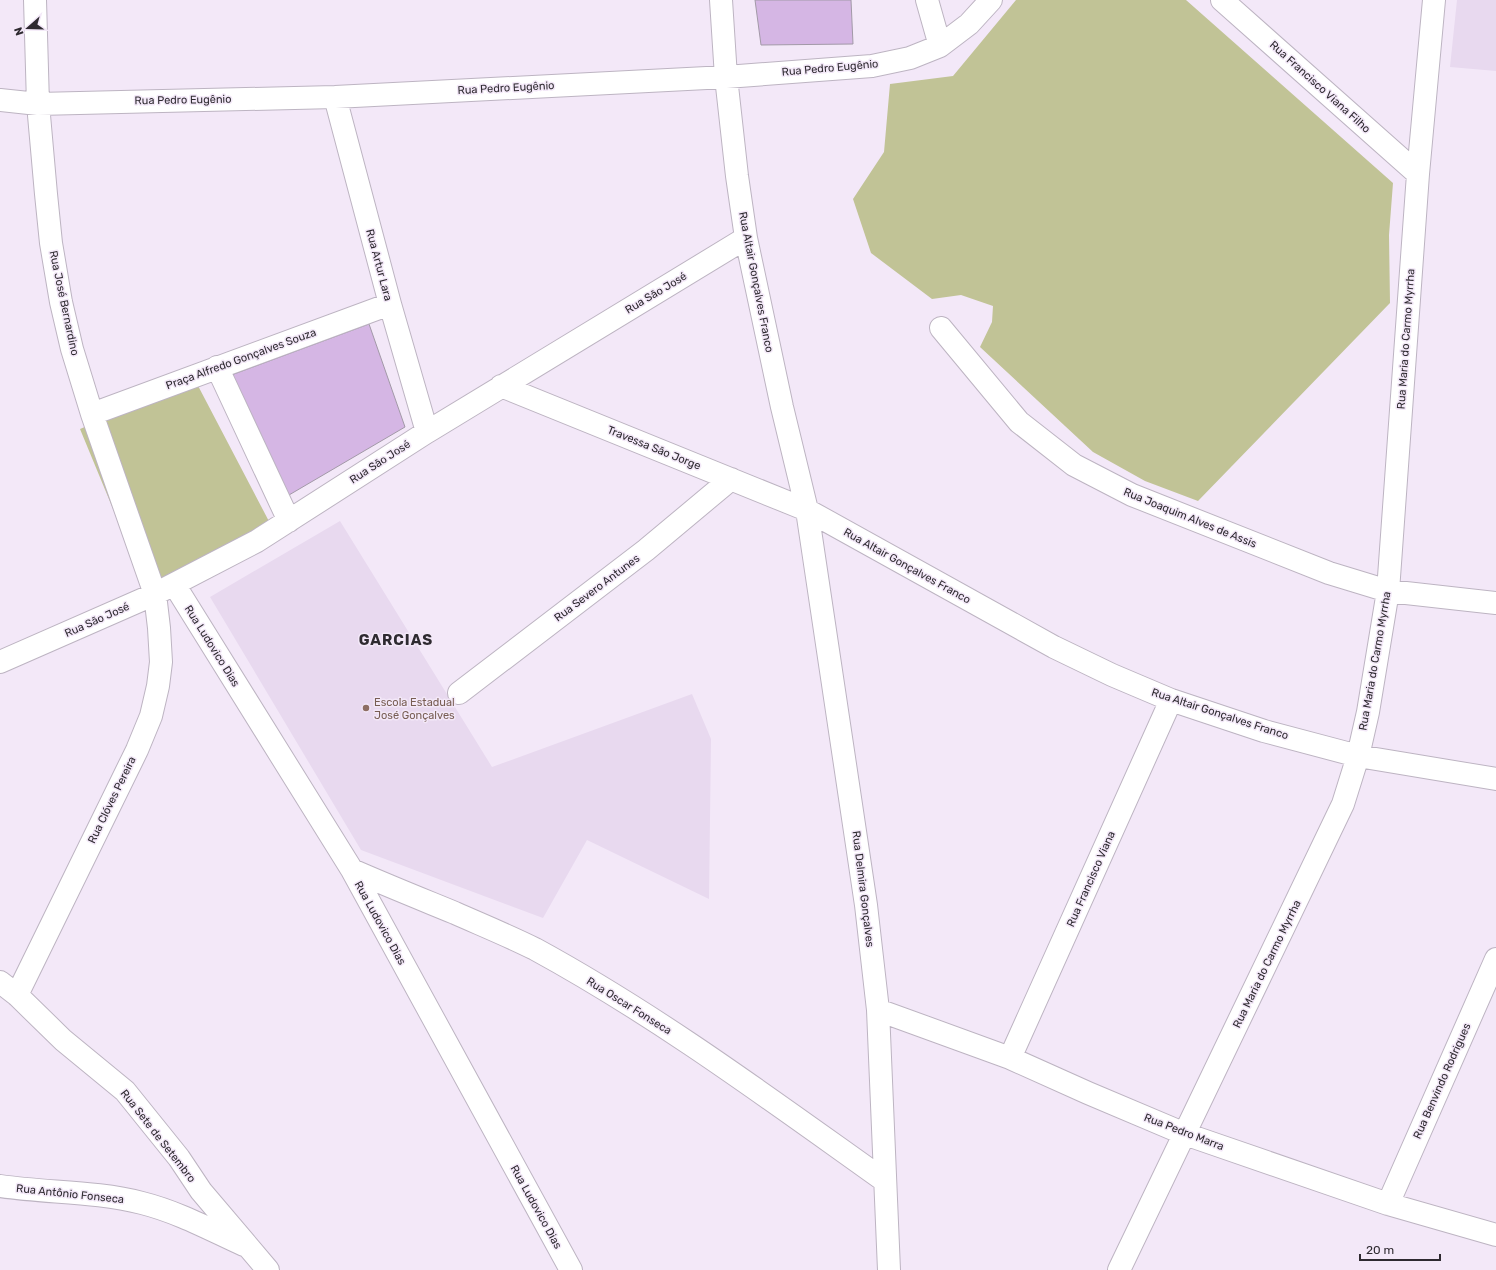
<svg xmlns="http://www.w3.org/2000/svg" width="1496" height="1270" viewBox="0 0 1496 1270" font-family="Rubik,sans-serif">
<rect width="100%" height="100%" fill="#f3e8f8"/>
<path fill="#e8d9ef" d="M 1457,0 L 1496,0 L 1496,71 L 1450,67 Z
M 340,521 L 492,767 L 692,694 L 711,739 L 709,899 L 587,840 L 543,918 L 361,850 L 210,597 Z"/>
<path fill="#c1c396" d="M 1016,0 L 1186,0 L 1393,183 L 1389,235 L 1390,303 L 1198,501 L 1145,481 L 1093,452 L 980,347 L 992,322 L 993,306 L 961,295 L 932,299 L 871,253 L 853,199 L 884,152 L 890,84 L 953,76 Z
M 195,380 L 273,529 L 149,596 L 80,429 Z"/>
<path fill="#d5b6e4" stroke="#a299a7" d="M 755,0 L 851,0 L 853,44 L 761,45 Z
M 369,324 L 405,427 L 289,495 L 226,377 Z"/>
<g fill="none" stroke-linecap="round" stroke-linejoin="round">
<g stroke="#bdb4c2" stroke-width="24">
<path id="minor" d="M 721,0 L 726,77 L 737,176 L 746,238 L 782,407 L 807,510 L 866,905 L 878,1010 L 889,1270
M 927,0 L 940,46
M 1222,0 L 1418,174
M 335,97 L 390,304 L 427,432
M 0,100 L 38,104 L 335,97 L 726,77 L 872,66 L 910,58 L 940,46 L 969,24 L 991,0
M 941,328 L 1019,422 L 1074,465 L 1132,495 L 1329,573 L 1388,591 L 1496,603
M 217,367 L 289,521
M 501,386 L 807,510 L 1054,647 L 1112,675 L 1171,700 L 1264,731 L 1358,756 L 1496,779
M 92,414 L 390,304
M 174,584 L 352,870 L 571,1270
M 0,662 L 155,594 L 257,541 L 427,432 L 746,238
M 459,693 L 646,550 L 731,479
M 352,870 C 386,885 421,899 455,913 C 482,925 509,936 535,949 C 658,1016 771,1100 885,1181
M 0,982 L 17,995 L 63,1040 L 125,1091 L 179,1158 L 201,1191 L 268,1270
M 17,995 L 137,750 L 151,716 L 158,686 L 161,662 L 159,628 L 155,594 L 92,414 L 72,349 L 61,302 L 51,243 L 46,194 L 38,104 L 35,0
M 878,1010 L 1010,1058 L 1088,1093 L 1185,1134 L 1388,1204 L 1496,1235
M 1010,1058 L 1171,700
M 0,1186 C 47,1193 96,1191 142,1203 C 178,1212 211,1230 244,1245
M 1388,1204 L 1496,959
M 1119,1270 L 1343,804 L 1358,756 L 1368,712 L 1388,591 L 1418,174 L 1434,0"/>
</g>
<use href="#minor" stroke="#fff" stroke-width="22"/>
</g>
<circle fill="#8d6e63" stroke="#f3e8f8" stroke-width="1.5" cx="366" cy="708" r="4"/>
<g text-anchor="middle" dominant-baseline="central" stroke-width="3" stroke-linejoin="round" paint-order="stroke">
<g font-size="11" fill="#2e2a30" stroke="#f3e8f8">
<text transform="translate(830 68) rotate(-5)">Rua Pedro Eugênio</text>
<text transform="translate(1320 87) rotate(42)">Rua Francisco Viana Filho</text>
<text transform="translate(506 88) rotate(-3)">Rua Pedro Eugênio</text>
<text transform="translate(183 100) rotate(-1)">Rua Pedro Eugênio</text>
<text transform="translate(379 265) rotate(75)">Rua Artur Lara</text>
<text transform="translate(756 282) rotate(79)">Rua Altair Gonçalves Franco</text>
<text transform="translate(656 293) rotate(-31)">Rua São José</text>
<text transform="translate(64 303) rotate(78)">Rua José Bernardino</text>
<text transform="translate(1406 339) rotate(-86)">Rua Maria do Carmo Myrrha</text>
<text transform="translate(241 359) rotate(-20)">Praça Alfredo Gonçalves Souza</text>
<text transform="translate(654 448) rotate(22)">Travessa São Jorge</text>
<text transform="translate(380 462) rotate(-33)">Rua São José</text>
<text transform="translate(1190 518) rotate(22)">Rua Joaquim Alves de Assis</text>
<text transform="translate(907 566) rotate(29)">Rua Altair Gonçalves Franco</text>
<text transform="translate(597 588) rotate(-37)">Rua Severo Antunes</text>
<text transform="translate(97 620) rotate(-24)">Rua São José</text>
<text transform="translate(212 646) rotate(58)">Rua Ludovico Dias</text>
<text transform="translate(1375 661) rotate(-80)">Rua Maria do Carmo Myrrha</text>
<text transform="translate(1220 714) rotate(18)">Rua Altair Gonçalves Franco</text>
<text transform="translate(112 800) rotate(-64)">Rua Clóves Pereira</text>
<text transform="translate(1091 879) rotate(-66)">Rua Francisco Viana</text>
<text transform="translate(863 889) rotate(83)">Rua Delmira Gonçalves</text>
<text transform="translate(380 923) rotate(61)">Rua Ludovico Dias</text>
<text transform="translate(1267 964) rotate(-64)">Rua Maria do Carmo Myrrha</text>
<text transform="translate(629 1006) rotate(32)">Rua Oscar Fonseca</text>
<text transform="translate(1442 1081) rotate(-66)">Rua Benvindo Rodrigues</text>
<text transform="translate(1184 1132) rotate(21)">Rua Pedro Marra</text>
<text transform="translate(158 1136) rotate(52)">Rua Sete de Setembro</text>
<text transform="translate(70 1194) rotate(6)">Rua Antônio Fonseca</text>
<text transform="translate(536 1207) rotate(61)">Rua Ludovico Dias</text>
</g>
<g font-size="11" fill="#785e54" stroke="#f3e8f8" text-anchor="start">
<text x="374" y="702">Escola Estadual<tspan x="374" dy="13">José Gonçalves</tspan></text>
</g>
<g font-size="15" font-weight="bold" letter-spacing="1" fill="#2e2a30" stroke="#f3e8f8">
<text x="396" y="640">GARCIAS</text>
</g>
</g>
<g transform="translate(28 28) rotate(250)" stroke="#f3e8f8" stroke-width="3" paint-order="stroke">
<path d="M0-3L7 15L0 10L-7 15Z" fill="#2e2a30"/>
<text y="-6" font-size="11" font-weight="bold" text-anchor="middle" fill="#2e2a30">N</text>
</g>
<path d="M1360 1254v6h80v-6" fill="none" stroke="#2e2a30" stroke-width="2"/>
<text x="1366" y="1254" font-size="12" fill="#2e2a30" stroke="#f3e8f8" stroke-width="3" paint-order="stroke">20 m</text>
</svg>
